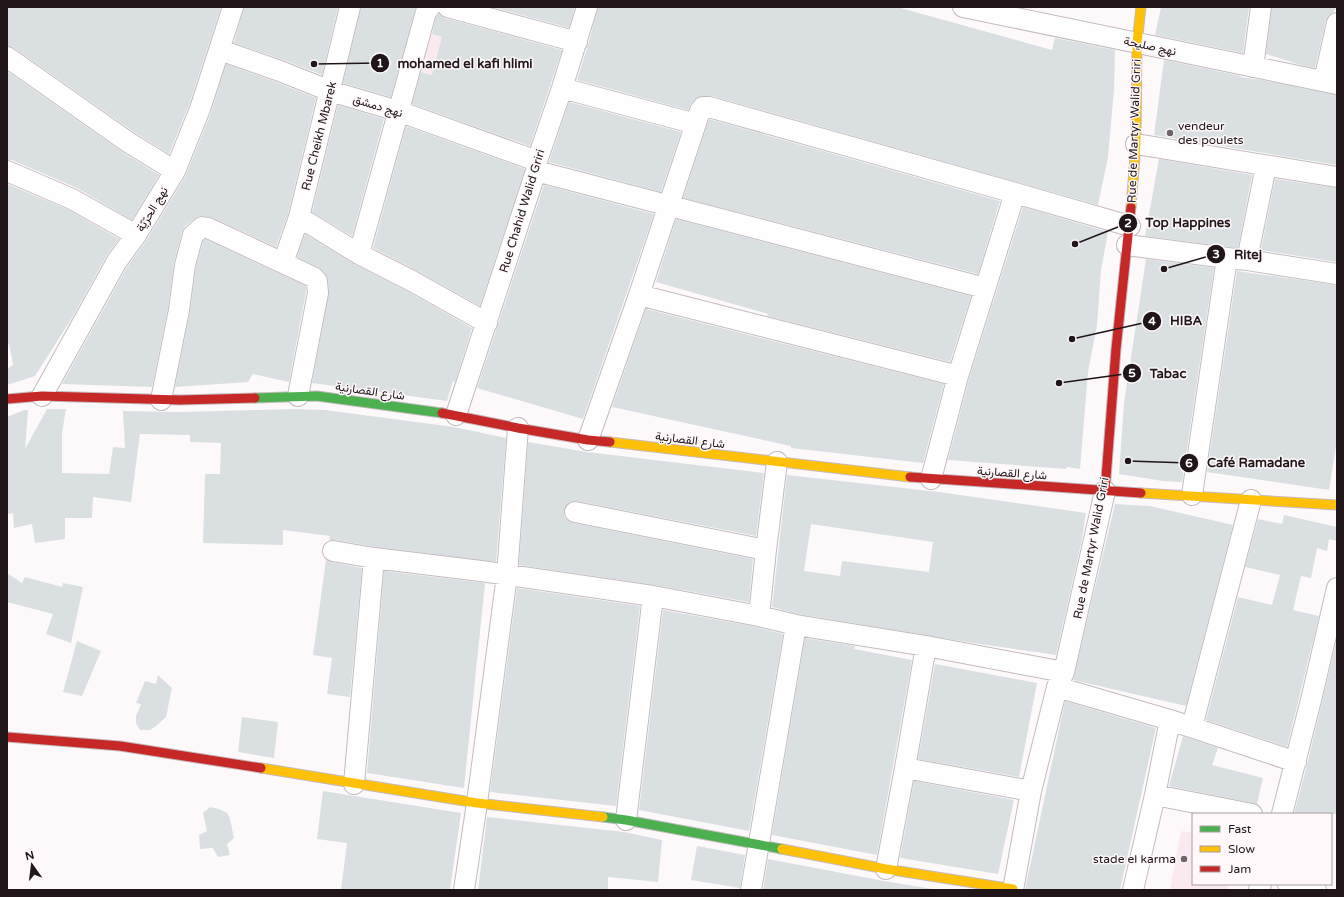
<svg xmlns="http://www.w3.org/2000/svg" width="1344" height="897" viewBox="0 0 1344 897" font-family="'Varela Round',Vazirmatn,sans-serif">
<rect width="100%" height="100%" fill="#fdf9fb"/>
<path fill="#fae9ef" d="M 424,32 L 442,37 L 437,76 L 413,69 Z
M 1181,831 L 1193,833 L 1193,884 L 1228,884 L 1227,890 L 1170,890 Z"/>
<path fill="#dadfe1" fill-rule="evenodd" d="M 7,7 L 221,7 L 189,105 L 169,154 L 134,132 L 14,48 L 7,46 Z
M 244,7 L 338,7 L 322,75 L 284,60 L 234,43 Z
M 361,7 L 416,7 L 391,97 L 343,83 Z
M 492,7 L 575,7 L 569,28 Z
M 598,7 L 897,7 L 1052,50 L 1055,38 L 1115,50 L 1114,89 L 1108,157 L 1098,205 L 712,96 L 703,96 L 698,97 L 691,104 L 688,110 L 577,80 L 588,45 Z
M 1161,7 L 1249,7 L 1243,53 L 1155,35 Z
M 1272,7 L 1336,7 L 1334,12 L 1329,15 L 1326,20 L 1315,68 L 1301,65 L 1266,54 Z
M 439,14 L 445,18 L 562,50 L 530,146 L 412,104 L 421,72 L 432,75 L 442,37 L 432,34 L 436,17 Z
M 1164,60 L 1241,76 L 1240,77 L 1262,80 L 1337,95 L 1337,165 L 1154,135 Z
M 226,64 L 276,82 L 316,98 L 288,214 L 276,247 L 213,218 L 204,216 L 199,216 L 195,218 L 185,226 L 182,232 L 174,262 L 168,308 L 152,387 L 62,384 L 127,267 L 146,241 L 185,177 L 211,113 Z
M 7,71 L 121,151 L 159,175 L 132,220 L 77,188 L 12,160 L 7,160 Z
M 569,102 L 681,132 L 661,192 L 549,162 Z
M 338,105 L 384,119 L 352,236 L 312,212 Z
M 709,119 L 1000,201 L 978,274 L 683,198 Z
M 406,126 L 525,169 L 480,306 L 417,271 L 373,248 Z
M 1159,159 L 1252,175 L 1238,248 L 1145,236 Z
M 1275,179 L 1337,188 L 1337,262 L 1261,250 Z
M 7,184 L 67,209 L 119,239 L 107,255 L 72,318 L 35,376 L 7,385 L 7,369 L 13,365 L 9,344 L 7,345 Z
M 544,185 L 654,214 L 583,419 L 477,388 Z
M 1023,207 L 1108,232 L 1101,270 L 1097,325 L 1088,372 L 1080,469 L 1067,467 L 1066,469 L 948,460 L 969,379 Z
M 676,219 L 971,296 L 950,362 L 767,316 L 768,314 L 656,282 Z
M 305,234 L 354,264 L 407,291 L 472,328 L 455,382 L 453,381 L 447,401 L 312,383 L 329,292 L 328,280 L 325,273 L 318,267 L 297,257 Z
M 205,239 L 306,286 L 306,292 L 289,382 L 253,374 L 248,382 L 175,387 L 190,312 L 196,267 L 203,241 Z
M 1146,259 L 1214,268 L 1182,482 L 1163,481 L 1119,474 L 1124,403 Z
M 1237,271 L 1337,285 L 1337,440 L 1329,490 L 1207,472 Z
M 646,309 L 944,384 L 923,463 L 791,448 L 791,446 L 612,407 Z
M 47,409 L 66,409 L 62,433 L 62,473 L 109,474 L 113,447 L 125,448 L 123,411 L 180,412 L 295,409 L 325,410 L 454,427 L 506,438 L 496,562 L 376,547 L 335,540 L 329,540 L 330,536 L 283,530 L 283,545 L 203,543 L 205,474 L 220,474 L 221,443 L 190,442 L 190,435 L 140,434 L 131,502 L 93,497 L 92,518 L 65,518 L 65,539 L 35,543 L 32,524 L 14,528 L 13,513 L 7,514 L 7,417 L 24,410 L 28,410 L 25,449 Z
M 528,442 L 587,452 L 764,473 L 756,536 L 577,501 L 572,501 L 567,504 L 564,510 L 564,516 L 567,520 L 573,523 L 753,559 L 749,602 L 655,585 L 519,565 Z
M 787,475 L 939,492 L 1086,513 L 1081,544 L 1056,655 L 973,643 L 798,614 L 772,607 ZM 811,524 L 933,542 L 929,572 L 842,561 L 840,576 L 804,571 Z
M 1115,504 L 1150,506 L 1233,525 L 1186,706 L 1073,680 Z
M 1284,515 L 1337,527 L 1337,541 L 1329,539 L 1327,551 L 1317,548 L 1311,578 L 1301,576 L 1293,610 L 1319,616 L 1287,747 L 1206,720 L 1238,597 L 1272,605 L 1280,575 L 1245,567 L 1258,519 L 1282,524 Z
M 326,560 L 331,562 L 362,568 L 350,697 L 327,694 L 332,658 L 313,655 Z
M 384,571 L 485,583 L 464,788 L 367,773 Z
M 7,573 L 22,583 L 25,577 L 62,587 L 63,583 L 83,587 L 71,643 L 46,634 L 53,614 L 7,602 Z
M 517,588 L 640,606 L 616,806 L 490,792 Z
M 663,610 L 757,627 L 783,634 L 749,831 L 639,810 Z
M 805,638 L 855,646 L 854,649 L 912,660 L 877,855 L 772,835 Z
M 1337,639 L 1337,814 L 1294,814 L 1307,765 Z
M 77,641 L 101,651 L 82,696 L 63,692 Z
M 935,664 L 1037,683 L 1019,777 L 918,759 Z
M 158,675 L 172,688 L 166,717 L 156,726 L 150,730 L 140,730 L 136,723 L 136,716 L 141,704 L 136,703 L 145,681 L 156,684 Z
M 1065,701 L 1156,728 L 1120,890 L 1025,890 Z
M 242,717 L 278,722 L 274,758 L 238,752 Z
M 1183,736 L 1218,748 L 1212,765 L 1263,778 L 1257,804 L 1169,786 Z
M 914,781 L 1014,800 L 998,874 L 900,858 Z
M 323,791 L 461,813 L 450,890 L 341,890 L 347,843 L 317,839 Z
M 210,807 L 219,809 L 227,813 L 230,819 L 234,838 L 227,844 L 230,855 L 218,857 L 213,848 L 200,849 L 199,835 L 207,831 L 203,813 Z
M 487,817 L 624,832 L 662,840 L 658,882 L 608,877 L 608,890 L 478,890 Z
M 697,846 L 745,855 L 740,888 L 691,880 Z
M 768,859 L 884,881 L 939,890 L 763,890 Z"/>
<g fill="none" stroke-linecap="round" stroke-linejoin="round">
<g stroke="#c3bbbe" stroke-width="22">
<path id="street" d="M 448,7 L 577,42
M 963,7 L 1337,84
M 220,50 L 280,71 L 330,91 L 398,111 L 537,161
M 7,57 L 128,142 L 175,171
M 1253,67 L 1261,7
M 1324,81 L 1337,23
M 562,88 L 696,124
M 1136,144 L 1337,177
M 7,171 L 72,199 L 136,235
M 536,171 L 985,288
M 299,217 L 359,254 L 412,281 L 487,323
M 1127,245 L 1227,258 L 1247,260 L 1337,274
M 359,254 L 426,12 L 430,7
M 1247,260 L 1266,166
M 283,263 L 299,217 L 350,7
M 639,295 L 958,376
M 42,396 L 117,261 L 136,235 L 175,171 L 200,109 L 233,7
M 161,400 L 179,310 L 185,265 L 193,235 L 202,227 L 208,228 L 313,277 L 317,281 L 318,293 L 298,396
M 456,415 L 536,171 L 537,161 L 562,88 L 587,7
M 588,440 L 639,295 L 700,111 L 703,107 L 709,107 L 1015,193 L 1130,226
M 931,479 L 958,376 L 1015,193
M 1192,495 L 1227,258
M 575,512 L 766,550
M 333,551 L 374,558 L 481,571 L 653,596 L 759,616 L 796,625 L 926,646 L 1064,672
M 759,616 L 766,550 L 777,462
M 1057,687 L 1170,720 L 1296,762
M 1192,727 L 1251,500
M 905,768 L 1031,791
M 354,784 L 374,558
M 1155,795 L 1252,814
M 1282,814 L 1311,700 L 1337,588
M 626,820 L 653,596
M 886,869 L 905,768 L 926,646
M 1288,884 L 1316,890
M 464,890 L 477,803 L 507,575 L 518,428
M 751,890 L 796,625
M 1013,890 L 1031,791 L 1057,687 L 1064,672 L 1105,491
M 1133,890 L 1155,795 L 1170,720
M 1259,890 L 1261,884"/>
</g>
<g stroke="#c3bbbe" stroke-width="11">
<path id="fast" d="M 255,398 L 317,396 L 442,413
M 603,817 L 626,820 L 782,849"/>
</g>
<g stroke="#c3bbbe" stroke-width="11">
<path id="slow" d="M 1131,207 L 1136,144 L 1137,43 L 1141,7
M 610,442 L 910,477
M 1141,493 L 1337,505
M 261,768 L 477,803 L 603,817
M 782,849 L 886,869 L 1013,889"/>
</g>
<g stroke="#c3bbbe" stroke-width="11">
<path id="jam" d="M 7,399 L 42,396 L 180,400 L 255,398
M 442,413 L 518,428 L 588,440 L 610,442
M 910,477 L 1141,493
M 1105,491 L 1116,349 L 1131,207
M 7,737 L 120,746 L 261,768"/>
</g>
<use href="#street" stroke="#fffefe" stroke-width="20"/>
<use href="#fast" stroke="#4caf50" stroke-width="9"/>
<use href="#slow" stroke="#ffc107" stroke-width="9"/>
<use href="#jam" stroke="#c62828" stroke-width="9"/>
</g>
<g fill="#6d6569" stroke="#fef8fa" stroke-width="1.5">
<circle cx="1170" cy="133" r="4"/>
<circle cx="1184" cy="859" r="4"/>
</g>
<g text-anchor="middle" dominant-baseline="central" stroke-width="3" stroke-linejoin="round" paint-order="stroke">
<g font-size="12" fill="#20161a" stroke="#fef8fa">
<text transform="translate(1150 46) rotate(12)">نهج صليحة</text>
<text transform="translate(378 106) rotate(17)">نهج دمشق</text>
<text transform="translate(1134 131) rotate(-88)">Rue de Martyr Walid Griri</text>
<text transform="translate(319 136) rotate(-76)">Rue Cheikh Mbarek</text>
<text transform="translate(152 209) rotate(-59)">نهج الحرّيّة</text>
<text transform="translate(522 211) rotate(-73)">Rue Chahid Walid Griri</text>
<text transform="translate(370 391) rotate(8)">شارع القصارنية</text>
<text transform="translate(690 440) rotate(7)">شارع القصارنية</text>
<text transform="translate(1012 473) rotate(4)">شارع القصارنية</text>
<text transform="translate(1091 548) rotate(-79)">Rue de Martyr Walid Griri</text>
</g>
<g font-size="12" fill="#20161a" stroke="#fef8fa" text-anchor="start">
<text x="1178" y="126">vendeur<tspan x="1178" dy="14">des poulets</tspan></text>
<text x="1176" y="859" text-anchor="end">stade el karma</text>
</g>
</g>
<path fill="none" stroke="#20161a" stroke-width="1.5" d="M314 64L380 63M1075 244L1128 223M1164 269L1216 254M1072 339L1152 321M1059 383L1132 373M1128 461L1189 463"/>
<g fill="#20161a" stroke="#fef8fa" stroke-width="1.5">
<circle cx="314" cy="64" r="4"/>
<circle cx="1075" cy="244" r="4"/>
<circle cx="1164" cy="269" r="4"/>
<circle cx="1072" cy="339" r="4"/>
<circle cx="1059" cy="383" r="4"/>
<circle cx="1128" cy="461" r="4"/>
<circle cx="380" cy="63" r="10"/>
<circle cx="1128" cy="223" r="10"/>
<circle cx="1216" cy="254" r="10"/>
<circle cx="1152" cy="321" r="10"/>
<circle cx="1132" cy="373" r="10"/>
<circle cx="1189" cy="463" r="10"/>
</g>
<g font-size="12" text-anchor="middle" font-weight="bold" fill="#fff">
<text x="380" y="67">1</text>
<text x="1128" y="227">2</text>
<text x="1216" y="258">3</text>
<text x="1152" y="325">4</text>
<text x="1132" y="377">5</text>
<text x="1189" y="467">6</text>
</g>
<g font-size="13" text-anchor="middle" font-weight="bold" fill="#20161a" stroke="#fef8fa" stroke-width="3" stroke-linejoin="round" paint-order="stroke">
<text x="465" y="68">mohamed el kafi hlimi</text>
<text x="1188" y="227">Top Happines</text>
<text x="1248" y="259">Ritej</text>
<text x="1186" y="325">HIBA</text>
<text x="1168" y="378">Tabac</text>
<text x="1256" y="467">Café Ramadane</text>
</g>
<rect width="1344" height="897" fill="none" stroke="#20161a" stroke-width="16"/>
<rect x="1192" y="813" width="140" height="72" fill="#fef8fa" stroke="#a59ea0"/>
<rect x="1200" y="826" width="20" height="6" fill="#4caf50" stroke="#a59ea0"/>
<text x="1228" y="833" font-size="12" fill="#20161a">Fast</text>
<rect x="1200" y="846" width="20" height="6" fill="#ffc107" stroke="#a59ea0"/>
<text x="1228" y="853" font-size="12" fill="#20161a">Slow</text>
<rect x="1200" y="866" width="20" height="6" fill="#c62828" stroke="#a59ea0"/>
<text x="1228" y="873" font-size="12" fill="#20161a">Jam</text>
<g transform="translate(32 865) rotate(346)" stroke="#fef8fa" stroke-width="3" paint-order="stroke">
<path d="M0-3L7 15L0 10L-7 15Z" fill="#20161a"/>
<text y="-6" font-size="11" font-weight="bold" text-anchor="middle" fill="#20161a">N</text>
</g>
</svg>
